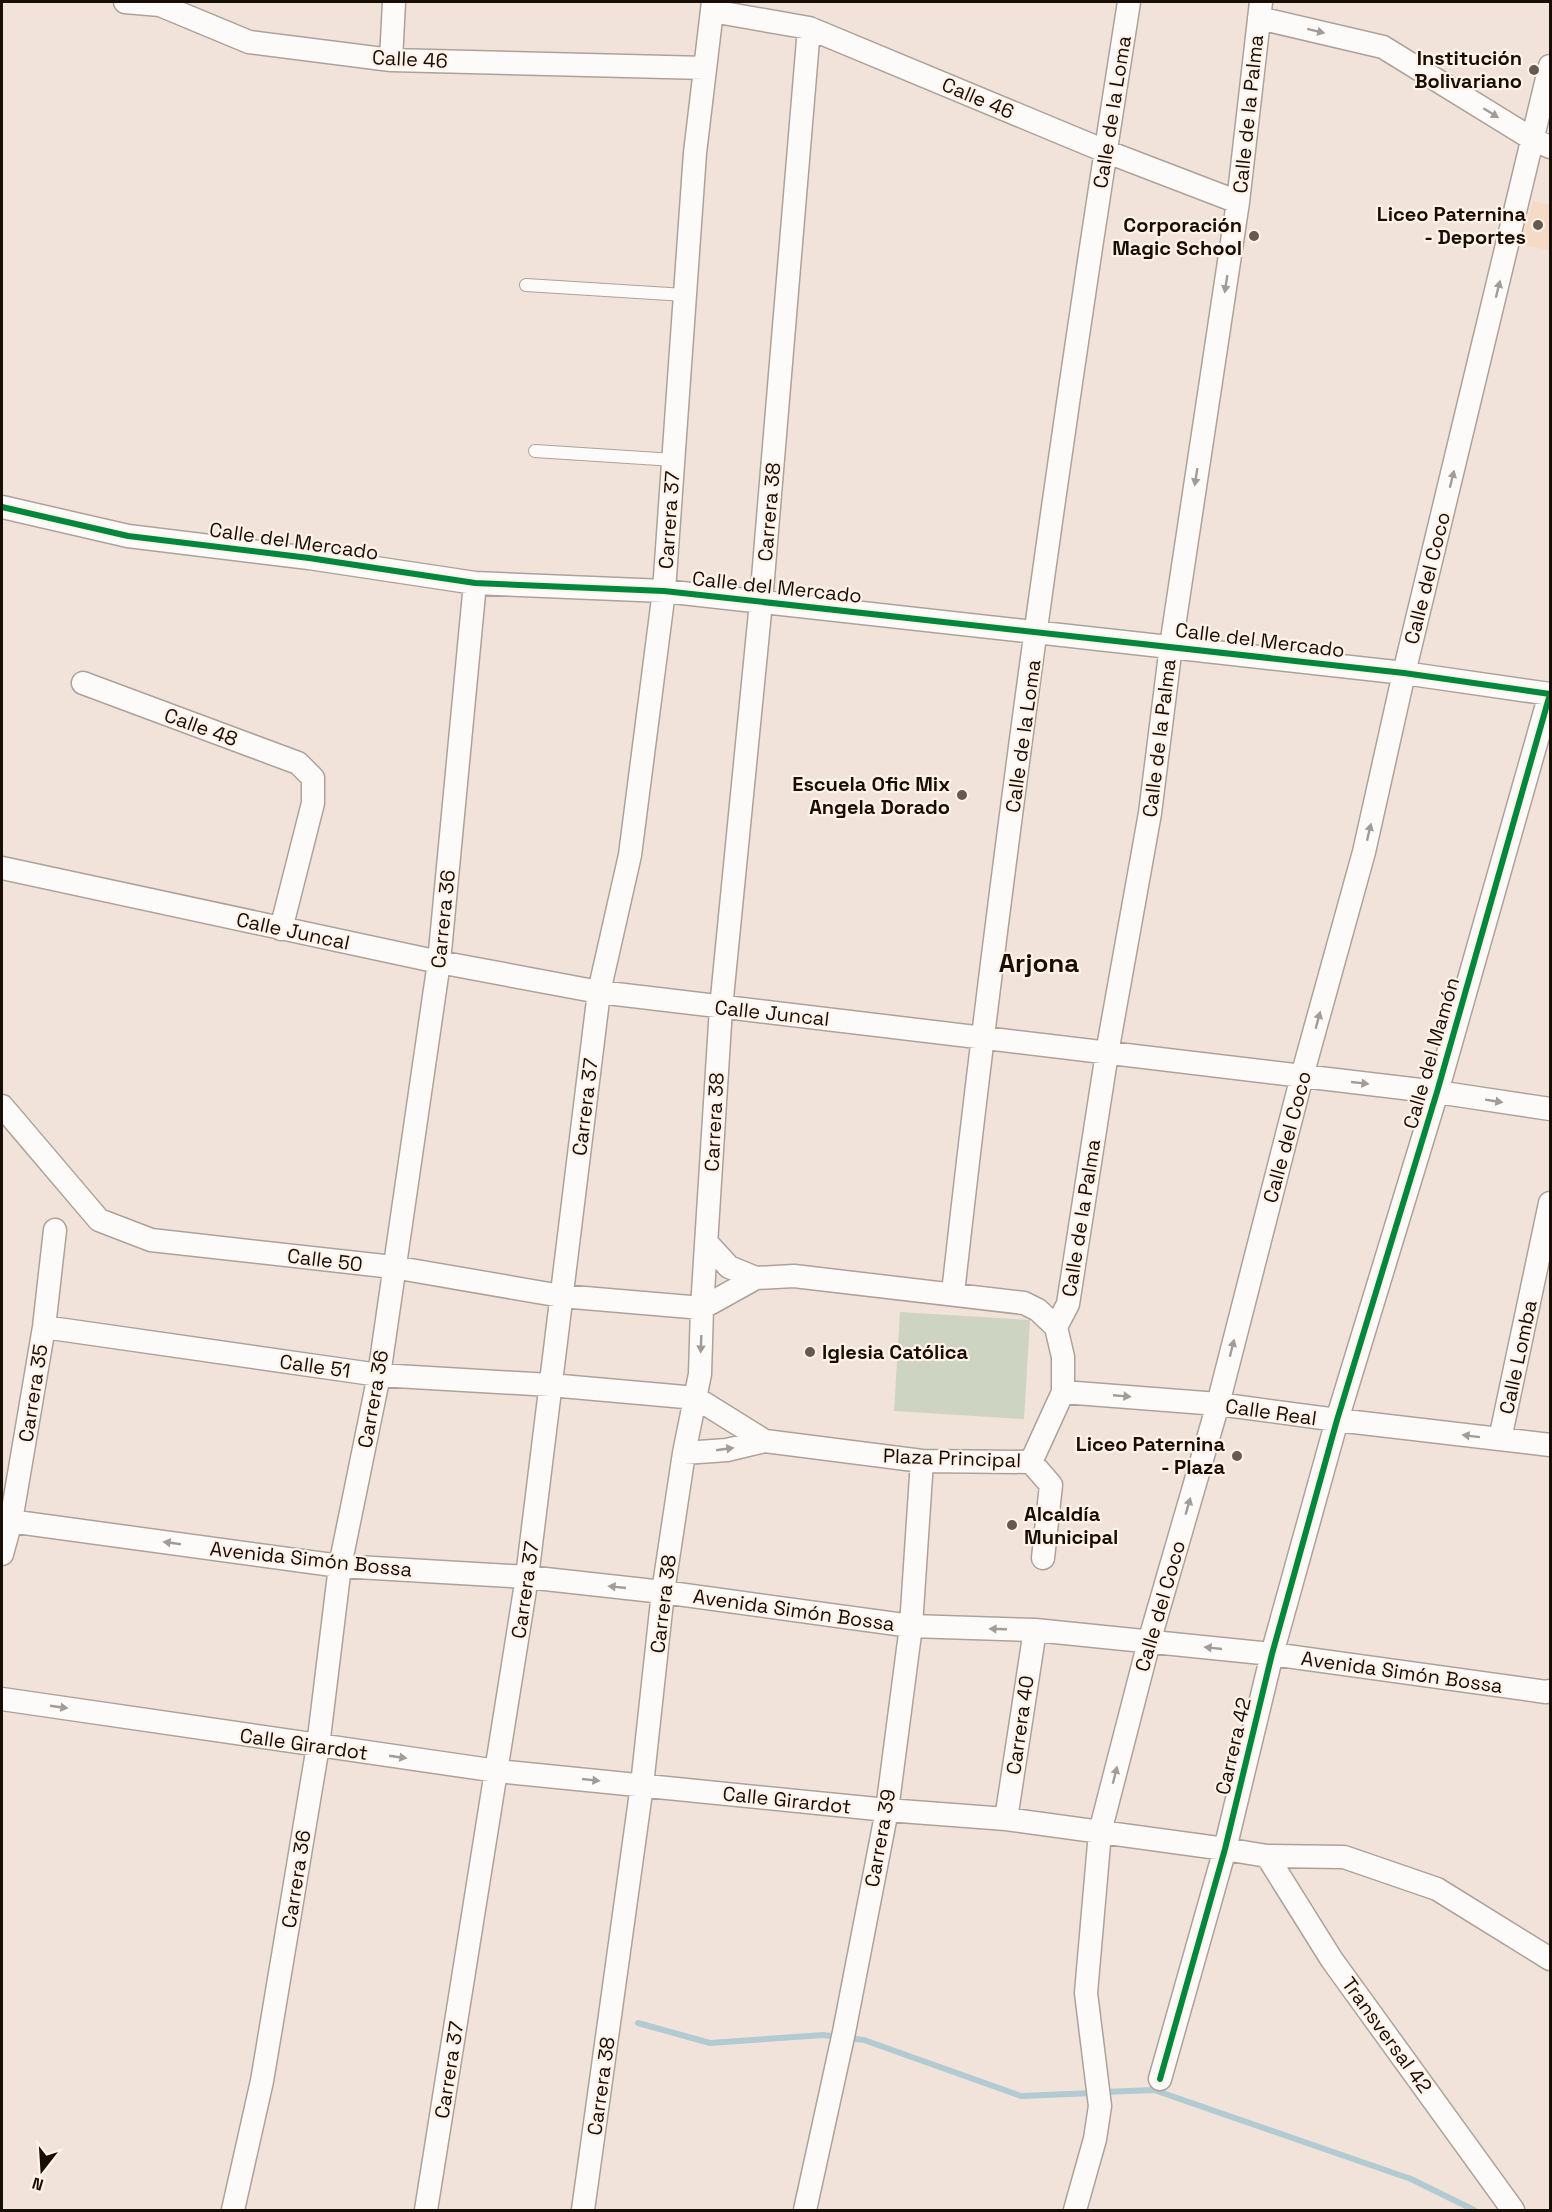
<svg xmlns="http://www.w3.org/2000/svg" width="1552" height="2212" viewBox="0 0 1552 2212" font-family="'Space Grotesk',sans-serif">
<rect width="100%" height="100%" fill="#f2e3da"/>
<path fill="#f5dac6" d="M 1533,201 L 1550,205 L 1550,250 L 1520,245 Z"/>
<path fill="#ced4c2" d="M 900,1312 L 1030,1320 L 1024,1419 L 894,1411 Z"/>
<g fill="none" stroke-linecap="round" stroke-linejoin="round">
<path stroke="#b2cad1" stroke-width="6" d="M 638,2023 L 710,2043 L 823,2035 L 864,2040 L 1021,2096 L 1094,2093
M 1104,2092 L 1154,2090 L 1411,2179 L 1474,2210"/>
<g stroke="#ada299" stroke-width="14">
<path id="service" d="M 526,285 L 685,295
M 535,451 L 674,460"/>
</g>
<g stroke="#ada299" stroke-width="25">
<path id="minor" d="M 125,2 L 160,5 L 249,42 L 391,60 L 705,68
M 712,11 L 809,28 L 1105,151 L 1238,202
M 1259,18 L 1383,47 L 1534,140 L 1550,147
M 391,60 L 394,2
M 2,507 L 128,536 L 309,558 L 475,583 L 664,591 L 1404,673 L 1550,694 L 1437,1092 L 1337,1420 L 1272,1654 L 1225,1849 L 1160,2079
M 83,683 L 298,763 L 313,778 L 313,803 L 281,929
M 2,868 L 439,962 L 599,992 L 1437,1092 L 1550,1109
M 2,1106 L 99,1220 L 151,1240 L 393,1267 L 561,1296 L 702,1308 L 756,1278 L 794,1276 L 1024,1303 L 1038,1310 L 1056,1327 L 1063,1357 L 1063,1392 L 1031,1462 L 922,1461 L 765,1441 L 696,1398 L 550,1385 L 379,1375 L 44,1327
M 707,1243 L 729,1267 L 756,1278
M 953,1293 C 1001,862 1061,431 1129,2
M 1056,1327 L 1068,1304 L 1107,1053 L 1150,813 L 1171,646 L 1238,202 L 1261,2
M 1063,1392 L 1218,1404 L 1337,1420 L 1550,1445
M 1500,1439 L 1550,1203
M 684,1453 L 727,1450 L 765,1441
M 1031,1462 L 1051,1485 L 1043,1558
M 2,1520 L 340,1566 L 527,1577 L 663,1592 L 911,1626 L 1035,1630 L 1272,1654 L 1546,1692 L 1550,1691
M 2,1554 L 11,1521 L 44,1327 L 55,1230
M 2,1699 L 497,1771 L 887,1810 L 1006,1819 L 1225,1849 L 1267,1856 L 1344,1857 L 1437,1889 L 1550,1959
M 1006,1819 L 1035,1630
M 1267,1856 L 1332,1960 L 1513,2210
M 233,2210 L 262,2081 L 318,1746 L 340,1566 L 379,1375 L 439,962 L 475,583
M 426,2210 L 527,1577 L 599,992 L 630,855 L 664,591 L 695,153 L 713,2
M 583,2210 L 642,1785 L 663,1592 L 684,1453 L 700,1374 L 702,1308 L 721,1008 L 761,602 L 809,28
M 805,2210 L 844,2032 L 887,1810 L 911,1626 L 922,1461
M 1075,2210 L 1095,2139 L 1100,2106 L 1086,1993 L 1100,1832 L 1149,1642 L 1218,1404 L 1302,1076 L 1364,852 L 1404,673 L 1550,66"/>
</g>
<use href="#service" stroke="#fdfbf9" stroke-width="12"/>
<use href="#minor" stroke="#fdfbf9" stroke-width="22"/>
<g stroke="#fff2e8" stroke-width="10">
<path id="cycleway" d="M 2,507 L 128,536 L 309,558 L 475,583 L 664,591 L 1404,673 L 1550,694 L 1437,1092 L 1337,1420 L 1272,1654 L 1225,1849 L 1160,2079"/>
</g>
<use href="#cycleway" stroke="#00873e" stroke-width="6"/>
</g>
<defs><path id="oneway-solid" d="M-6-.8H1V-3.2L6.5 0L1 3.2V.8H-6Z" transform="scale(1.5)"/></defs>
<g fill="#a29c98">
<use href="#oneway-solid" transform="translate(1316 31) rotate(14)"/>
<use href="#oneway-solid" transform="translate(1491 113) rotate(32)"/>
<use href="#oneway-solid" transform="translate(1226 284) rotate(99)"/>
<use href="#oneway-solid" transform="translate(1498 289) rotate(-76)"/>
<use href="#oneway-solid" transform="translate(1196 477) rotate(99)"/>
<use href="#oneway-solid" transform="translate(1452 479) rotate(-76)"/>
<use href="#oneway-solid" transform="translate(1369 832) rotate(-77)"/>
<use href="#oneway-solid" transform="translate(1318 1020) rotate(-75)"/>
<use href="#oneway-solid" transform="translate(1360 1083) rotate(6)"/>
<use href="#oneway-solid" transform="translate(1494 1101) rotate(9)"/>
<use href="#oneway-solid" transform="translate(701 1344) rotate(92)"/>
<use href="#oneway-solid" transform="translate(1232 1348) rotate(-76)"/>
<use href="#oneway-solid" transform="translate(1122 1396) rotate(5)"/>
<use href="#oneway-solid" transform="translate(1471 1436) rotate(-173)"/>
<use href="#oneway-solid" transform="translate(725 1449) rotate(-8)"/>
<use href="#oneway-solid" transform="translate(1188 1506) rotate(-74)"/>
<use href="#oneway-solid" transform="translate(172 1543) rotate(-172)"/>
<use href="#oneway-solid" transform="translate(617 1587) rotate(-174)"/>
<use href="#oneway-solid" transform="translate(998 1629) rotate(-178)"/>
<use href="#oneway-solid" transform="translate(1213 1648) rotate(-174)"/>
<use href="#oneway-solid" transform="translate(59 1707) rotate(8)"/>
<use href="#oneway-solid" transform="translate(398 1757) rotate(8)"/>
<use href="#oneway-solid" transform="translate(1115 1775) rotate(-76)"/>
<use href="#oneway-solid" transform="translate(591 1780) rotate(6)"/>
</g>
<g fill="#655950" stroke="#fff2e8" stroke-width="2">
<circle cx="1534" cy="70" r="6"/>
<circle cx="1538" cy="225" r="6"/>
<circle cx="1254" cy="236" r="6"/>
<circle cx="962" cy="795" r="6"/>
<circle cx="810" cy="1352" r="6"/>
<circle cx="1237" cy="1456" r="6"/>
<circle cx="1012" cy="1525" r="6"/>
</g>
<g text-anchor="middle" dominant-baseline="central" stroke-width="4.5" stroke-linejoin="round" paint-order="stroke">
<g font-size="20" font-weight="bold" fill="#190e06" stroke="#fff2e8" text-anchor="end">
<text x="1522" y="58">Institución<tspan x="1522" dy="23">Bolivariano</tspan></text>
<text x="1526" y="214">Liceo Paternina<tspan x="1526" dy="23">- Deportes</tspan></text>
<text x="1242" y="225">Corporación<tspan x="1242" dy="23">Magic School</tspan></text>
<text x="950" y="784">Escuela Ofic Mix<tspan x="950" dy="23">Angela Dorado</tspan></text>
<text x="822" y="1352" text-anchor="start">Iglesia Católica</text>
<text x="1225" y="1444">Liceo Paternina<tspan x="1225" dy="23">- Plaza</tspan></text>
<text x="1024" y="1514" text-anchor="start">Alcaldía<tspan x="1024" dy="23">Municipal</tspan></text>
</g>
<g font-size="20" fill="#190e06" stroke="#fff2e8">
<text transform="translate(410 59) rotate(3)">Calle 46</text>
<text transform="translate(978 98) rotate(23)">Calle 46</text>
<text transform="translate(1112 112) rotate(-81)">Calle de la Loma</text>
<text transform="translate(1248 114) rotate(-84)">Calle de la Palma</text>
<text transform="translate(769 512) rotate(-85)">Carrera 38</text>
<text transform="translate(669 520) rotate(-86)">Carrera 37</text>
<text transform="translate(294 541) rotate(8)">Calle del Mercado</text>
<text transform="translate(1427 578) rotate(-76)">Calle del Coco</text>
<text transform="translate(777 587) rotate(6)">Calle del Mercado</text>
<text transform="translate(1260 640) rotate(7)">Calle del Mercado</text>
<text transform="translate(201 727) rotate(20)">Calle 48</text>
<text transform="translate(1023 736) rotate(-82)">Calle de la Loma</text>
<text transform="translate(1159 738) rotate(-83)">Calle de la Palma</text>
<text transform="translate(443 919) rotate(-84)">Carrera 36</text>
<text transform="translate(293 931) rotate(12)">Calle Juncal</text>
<text transform="translate(772 1013) rotate(6)">Calle Juncal</text>
<text transform="translate(1431 1053) rotate(-74)">Calle del Mamón</text>
<text transform="translate(585 1107) rotate(-83)">Carrera 37</text>
<text transform="translate(714 1122) rotate(-87)">Carrera 38</text>
<text transform="translate(1287 1137) rotate(-75)">Calle del Coco</text>
<text transform="translate(1081 1218) rotate(-81)">Calle de la Palma</text>
<text transform="translate(325 1260) rotate(7)">Calle 50</text>
<text transform="translate(1518 1357) rotate(-78)">Calle Lomba</text>
<text transform="translate(315 1366) rotate(8)">Calle 51</text>
<text transform="translate(33 1393) rotate(-81)">Carrera 35</text>
<text transform="translate(373 1399) rotate(-80)">Carrera 36</text>
<text transform="translate(1271 1412) rotate(8)">Calle Real</text>
<text transform="translate(952 1458) rotate(2)">Plaza Principal</text>
<text transform="translate(311 1559) rotate(6)">Avenida Simón Bossa</text>
<text transform="translate(525 1590) rotate(-82)">Carrera 37</text>
<text transform="translate(663 1604) rotate(-83)">Carrera 38</text>
<text transform="translate(1160 1606) rotate(-74)">Calle del Coco</text>
<text transform="translate(794 1610) rotate(8)">Avenida Simón Bossa</text>
<text transform="translate(1402 1672) rotate(8)">Avenida Simón Bossa</text>
<text transform="translate(1020 1725) rotate(-82)">Carrera 40</text>
<text transform="translate(304 1744) rotate(8)">Calle Girardot</text>
<text transform="translate(1233 1746) rotate(-77)">Carrera 42</text>
<text transform="translate(787 1800) rotate(6)">Calle Girardot</text>
<text transform="translate(880 1838) rotate(-80)">Carrera 39</text>
<text transform="translate(296 1879) rotate(-81)">Carrera 36</text>
<text transform="translate(1387 2035) rotate(54)">Transversal 42</text>
<text transform="translate(449 2070) rotate(-81)">Carrera 37</text>
<text transform="translate(601 2086) rotate(-82)">Carrera 38</text>
</g>
<g font-size="26" font-weight="bold" fill="#190e06" stroke="#fff2e8">
<text x="1039" y="963">Arjona</text>
</g>
</g>
<rect width="1552" height="2212" fill="none" stroke="#190e06" stroke-width="6"/>
<g transform="translate(42 2170) rotate(197)" stroke="#fff2e8" stroke-width="4.5" paint-order="stroke">
<path d="M0-4.5L10 22L0 15L-10 22Z" fill="#190e06"/>
<text y="-9" font-size="16" font-weight="bold" text-anchor="middle" fill="#190e06">N</text>
</g>
</svg>
